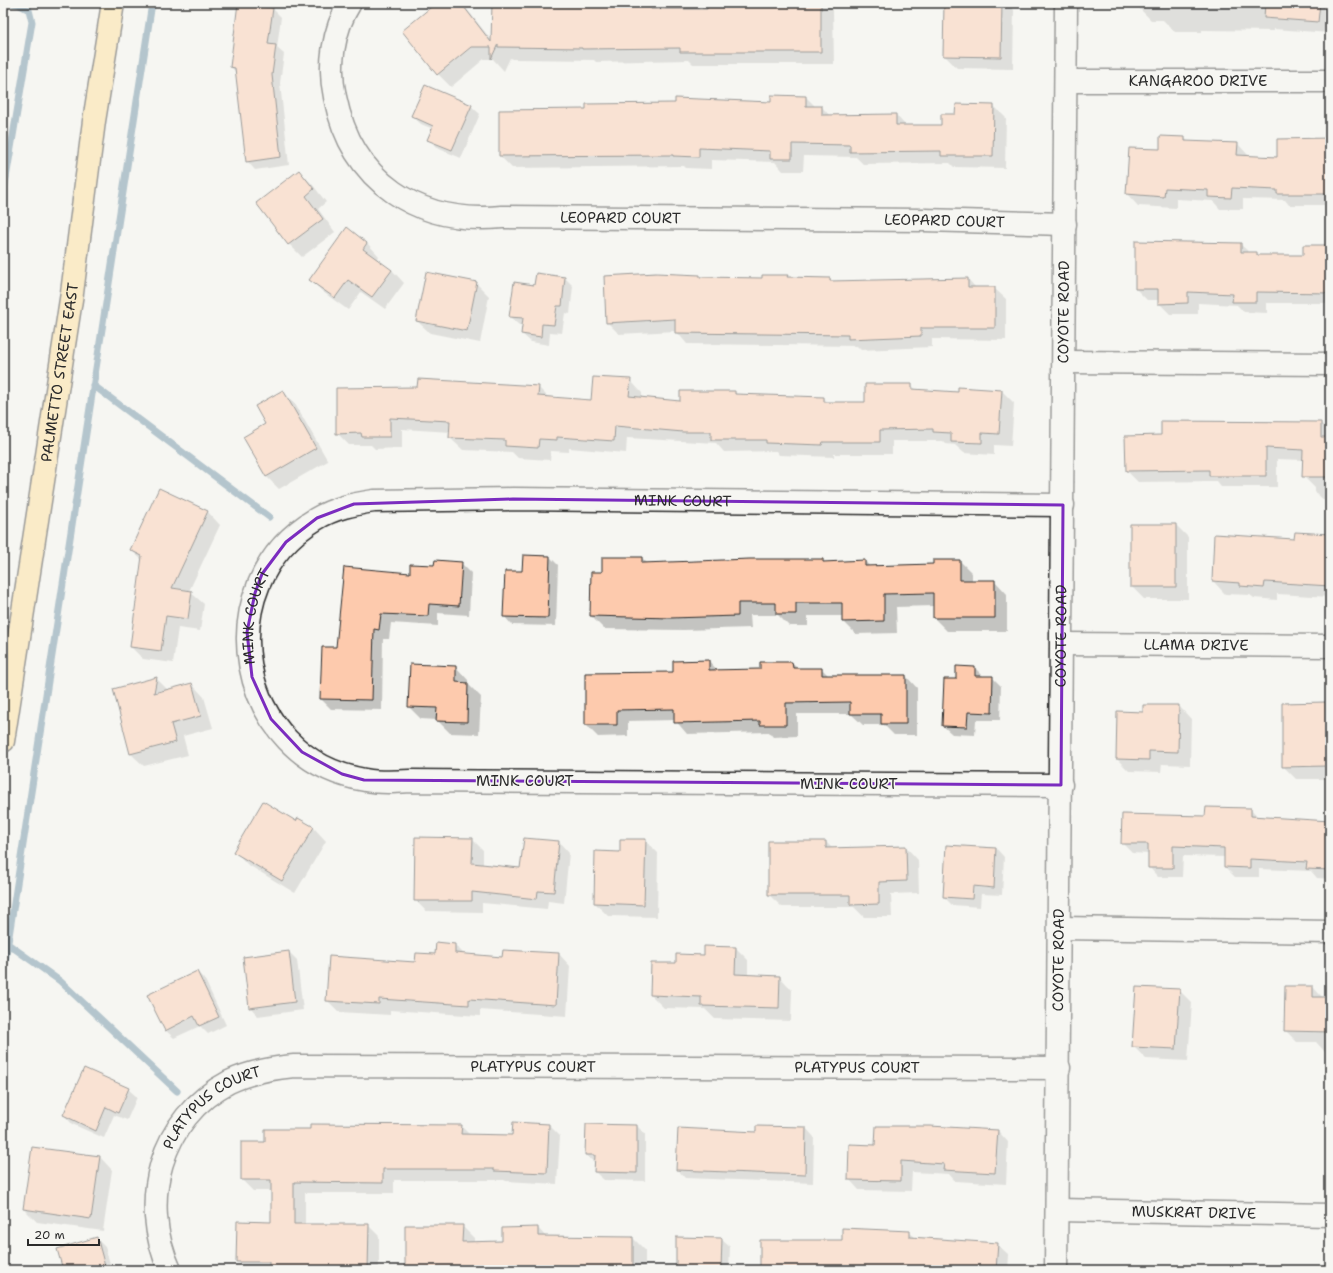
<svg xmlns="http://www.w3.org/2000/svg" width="1333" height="1273" viewBox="0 0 1333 1273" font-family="'Shantell Sans',sans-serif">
<rect width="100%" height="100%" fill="#f6f6f2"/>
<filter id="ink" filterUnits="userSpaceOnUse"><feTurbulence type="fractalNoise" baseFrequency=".025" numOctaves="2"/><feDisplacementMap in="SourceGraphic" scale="8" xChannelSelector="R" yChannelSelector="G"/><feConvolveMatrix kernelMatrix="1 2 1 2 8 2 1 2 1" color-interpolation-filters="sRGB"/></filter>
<g filter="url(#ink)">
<path fill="#0003" d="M 438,3 L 462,3 L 492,41 L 493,3 L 659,3 L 663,10 L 708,10 L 708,3 L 826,3 L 833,10 L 834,64 L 693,64 L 689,60 L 596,62 L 594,60 L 512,59 L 510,58 L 504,71 L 493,59 L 484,59 L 451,87 L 438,74 Z
M 945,3 L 1007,3 L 1014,10 L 1013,69 L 957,68 L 944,55 Z
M 1139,3 L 1330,3 L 1330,33 L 1274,29 L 1274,31 L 1202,30 L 1202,32 L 1175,32 L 1163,20 L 1151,20 L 1139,8 Z
M 273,9 L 281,17 L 277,48 L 284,54 L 280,83 L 289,165 L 255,170 L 247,161 L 237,73 L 231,67 Z
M 806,97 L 816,107 L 822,107 L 830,116 L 896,115 L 906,126 L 942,126 L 956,115 L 994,106 L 1006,118 L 1005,168 L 954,167 L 950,163 L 863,164 L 856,157 L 804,156 L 803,171 L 783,171 L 775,162 L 711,160 L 711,169 L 686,168 L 684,166 L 512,168 L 500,156 L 588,110 L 772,103 Z
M 471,106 L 480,114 L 461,158 L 437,148 L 429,139 L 433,129 L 421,124 L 412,116 Z
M 1185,138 L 1188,142 L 1238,144 L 1249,156 L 1278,158 L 1330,140 L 1330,205 L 1289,205 L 1285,200 L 1243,199 L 1243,209 L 1220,209 L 1213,201 L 1176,199 L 1176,208 L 1138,206 L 1127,194 L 1130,149 L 1160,150 Z
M 299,171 L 312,184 L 326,202 L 318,209 L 335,232 L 302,257 L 289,244 L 258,203 Z
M 347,229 L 367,243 L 379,256 L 377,260 L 392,270 L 404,283 L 385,309 L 361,292 L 348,310 L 323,292 L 310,279 Z
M 1240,244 L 1250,253 L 1257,253 L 1259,256 L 1304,256 L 1330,246 L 1330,303 L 1267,303 L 1267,313 L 1244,312 L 1237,305 L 1198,303 L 1198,314 L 1170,314 L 1159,303 L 1159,300 L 1147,300 L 1136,289 Z
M 700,276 L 702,278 L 763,279 L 787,276 L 789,278 L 830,279 L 834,282 L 968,279 L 976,288 L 994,288 L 1006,299 L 1006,340 L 932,339 L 932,347 L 861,350 L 857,346 L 687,344 L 676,331 L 619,334 L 607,322 Z
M 565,278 L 573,286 L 570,314 L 565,313 L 562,333 L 550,332 L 549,345 L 531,342 L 522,334 L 523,325 L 519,325 L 510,317 L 535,286 Z
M 476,283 L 489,296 L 480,343 L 430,333 L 417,321 Z
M 630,380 L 642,393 L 642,398 L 681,402 L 735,392 L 737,395 L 824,398 L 828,403 L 866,403 L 912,385 L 917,391 L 959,393 L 1002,391 L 1014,403 L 1011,446 L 994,445 L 994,455 L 964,453 L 955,445 L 946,444 L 943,441 L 892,441 L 892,454 L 834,454 L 834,457 L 779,455 L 776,451 L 724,452 L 716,443 L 627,438 L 626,453 L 569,448 L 569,452 L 551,451 L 550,460 L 518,458 L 512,452 L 463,450 L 450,438 L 451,432 L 402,429 L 402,448 L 375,449 L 371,445 L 349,445 L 337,433 L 337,389 L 538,387 L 549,398 L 592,401 Z
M 283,391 L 295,404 L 328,461 L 279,489 L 266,476 L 266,424 Z
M 1321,423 L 1330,432 L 1330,503 L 1327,503 L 1315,492 L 1315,488 L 1303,476 L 1304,460 L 1277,459 L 1277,487 L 1221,487 L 1216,481 L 1138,482 L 1127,471 L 1162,436 Z
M 159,489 L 208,512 L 220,525 L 189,591 L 204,604 L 200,631 L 178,628 L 173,663 L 143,659 L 131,647 L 143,561 L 131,550 Z
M 1176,525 L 1188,537 L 1188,599 L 1144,599 L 1131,586 Z
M 1330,535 L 1330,597 L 1277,594 L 1277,600 L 1254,598 L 1250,595 L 1225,594 L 1213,581 L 1295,540 Z
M 550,557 L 558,565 L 556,626 L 512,625 L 504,616 L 523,573 Z
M 642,558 L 647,563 L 822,560 L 825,563 L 865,561 L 870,567 L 934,565 L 960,561 L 972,573 L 972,581 L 995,581 L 1007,594 L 1007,631 L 947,631 L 934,618 L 934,606 L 896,607 L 897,633 L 856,634 L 843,621 L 843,616 L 808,616 L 808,626 L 789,626 L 778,615 L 750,615 L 751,628 L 684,630 L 604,629 L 591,616 L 603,573 Z
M 461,563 L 471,573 L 469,615 L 438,613 L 438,626 L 391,623 L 389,639 L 383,639 L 382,710 L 331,709 L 321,699 L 337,648 L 411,575 L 435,566 Z
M 709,661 L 718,671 L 761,670 L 792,663 L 798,669 L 822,669 L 829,676 L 906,676 L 917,688 L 917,735 L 894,735 L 884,725 L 863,725 L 851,714 L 797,714 L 797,736 L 773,737 L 769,732 L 687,734 L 675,720 L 628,721 L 628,736 L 598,737 L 586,725 L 674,673 Z
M 456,667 L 468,680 L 468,684 L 481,697 L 479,734 L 450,733 L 437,720 L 421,719 L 409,707 Z
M 957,667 L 975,668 L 983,676 L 992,677 L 1001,686 L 1000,720 L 976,720 L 975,735 L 952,734 L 943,726 L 957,680 Z
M 156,678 L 168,690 L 192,684 L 204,697 L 213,728 L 183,736 L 188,755 L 144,766 L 131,754 L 114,690 Z
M 1326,703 L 1330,708 L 1330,779 L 1296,779 L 1283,766 Z
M 1179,706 L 1191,719 L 1190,765 L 1162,764 L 1161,772 L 1129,771 L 1117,759 L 1143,713 Z
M 1251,809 L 1259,818 L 1330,822 L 1330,879 L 1317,878 L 1311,871 L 1259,869 L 1259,877 L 1235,877 L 1225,867 L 1225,857 L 1183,856 L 1182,877 L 1158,877 L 1149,867 L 1149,854 L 1132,853 L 1122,843 L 1206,817 Z
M 298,819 L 314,828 L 326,841 L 295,893 L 247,864 L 235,851 L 297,822 Z
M 472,839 L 483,850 L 483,865 L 521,869 L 559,842 L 569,853 L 564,903 L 548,901 L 547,909 L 482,903 L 482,912 L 426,911 L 415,900 Z
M 645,840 L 658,853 L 657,917 L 608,916 L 595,903 L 621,853 Z
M 826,842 L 833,849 L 906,847 L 918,860 L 919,893 L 891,894 L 892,917 L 864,917 L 854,907 L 782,907 L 769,895 Z
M 947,846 L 996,848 L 1004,857 L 1002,895 L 981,894 L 980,907 L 952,905 L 944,897 Z
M 437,943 L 455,945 L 465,955 L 503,958 L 559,954 L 570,966 L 567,1016 L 480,1010 L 480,1016 L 390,1010 L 390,1015 L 339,1012 L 327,1000 L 436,955 Z
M 736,948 L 748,960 L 748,976 L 780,977 L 792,990 L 791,1021 L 715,1019 L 705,1009 L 664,1008 L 651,995 L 705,956 Z
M 289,952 L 297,960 L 303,1010 L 258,1016 L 250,1007 Z
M 197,972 L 205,980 L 226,1025 L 208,1034 L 200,1026 L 174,1038 L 165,1030 Z
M 1313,987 L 1323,998 L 1330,998 L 1330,1053 L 1326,1053 L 1316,1042 L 1297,1042 L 1285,1030 Z
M 1179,990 L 1192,1003 L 1188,1061 L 1146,1059 L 1133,1046 Z
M 128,1089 L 137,1097 L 127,1120 L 114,1115 L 104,1138 L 72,1124 L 64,1115 Z
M 514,1123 L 549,1125 L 560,1136 L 557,1184 L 506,1181 L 504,1180 L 394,1180 L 394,1193 L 305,1193 L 305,1225 L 368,1225 L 379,1236 L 379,1270 L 246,1270 L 237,1261 L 272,1223 L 272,1191 L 253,1191 L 242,1180 L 266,1143 L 461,1126 L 470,1135 L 513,1136 Z
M 637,1126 L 645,1134 L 645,1181 L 604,1180 L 595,1172 L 595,1163 L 586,1155 Z
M 806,1128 L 814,1137 L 813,1183 L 685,1178 L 677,1169 L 757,1133 Z
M 998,1131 L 1008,1142 L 1006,1184 L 955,1181 L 949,1174 L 912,1172 L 911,1191 L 859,1190 L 849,1179 L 876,1146 Z
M 100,1157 L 112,1170 L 103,1231 L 37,1222 L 24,1209 Z
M 462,1226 L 474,1238 L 474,1242 L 503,1242 L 538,1228 L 546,1237 L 633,1238 L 645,1250 L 645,1270 L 406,1270 Z
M 909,1232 L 916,1238 L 997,1244 L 1009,1255 L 1008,1270 L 761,1270 L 843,1241 Z
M 96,1238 L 105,1247 L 112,1270 L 64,1270 Z
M 721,1239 L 730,1247 L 729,1270 L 677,1270 Z"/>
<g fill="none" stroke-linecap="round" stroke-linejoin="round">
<path stroke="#658a9f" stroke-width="7" d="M 3,196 L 32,22 L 29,10 L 18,4 L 12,3
M 93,385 L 269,517
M 8,944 L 60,981 L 177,1091
M 3,975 L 152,3"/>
</g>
<path fill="#fdcaad" stroke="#2b2b2b" d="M 238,3 L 273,8 L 268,44 L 276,45 L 272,75 L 281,157 L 246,162 L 235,68 L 230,67 Z
M 436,3 L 461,3 L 491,42 L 492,3 L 651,3 L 651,9 L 707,9 L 707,3 L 821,3 L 821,52 L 680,52 L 680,48 L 582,49 L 582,48 L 498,47 L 498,44 L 491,59 L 491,47 L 471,47 L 437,75 L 402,31 Z
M 944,3 L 1002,3 L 1001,57 L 943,56 Z
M 1265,3 L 1320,3 L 1318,22 L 1264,18 Z
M 425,85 L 472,105 L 452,150 L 427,140 L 433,126 L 411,116 Z
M 771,95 L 806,96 L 806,106 L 822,106 L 822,115 L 896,114 L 896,125 L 941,125 L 941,114 L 955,114 L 956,104 L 994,105 L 993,156 L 941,156 L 941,151 L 850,152 L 850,145 L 792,144 L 792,159 L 770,159 L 770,151 L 699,148 L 699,157 L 673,156 L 673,155 L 499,156 L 499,110 L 586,109 L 586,104 L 675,103 L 675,98 L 771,102 Z
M 1160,136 L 1185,137 L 1185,141 L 1238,143 L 1237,155 L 1277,157 L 1277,139 L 1330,138 L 1330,194 L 1277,194 L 1277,190 L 1232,188 L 1231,198 L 1208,197 L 1208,190 L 1165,188 L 1164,197 L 1126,194 L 1129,148 L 1160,149 Z
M 299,170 L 314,189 L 306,196 L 323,219 L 288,245 L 256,203 Z
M 347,227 L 367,243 L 363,249 L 392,270 L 372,297 L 348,280 L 335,298 L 309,280 Z
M 1135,241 L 1241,243 L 1241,252 L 1257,252 L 1257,255 L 1303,255 L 1303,245 L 1330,245 L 1330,293 L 1256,292 L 1256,302 L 1232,302 L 1233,294 L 1188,292 L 1188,303 L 1158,304 L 1158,289 L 1135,289 Z
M 426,272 L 477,282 L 467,331 L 416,321 Z
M 536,273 L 565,277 L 562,306 L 557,306 L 554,325 L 542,324 L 541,337 L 521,334 L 523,318 L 509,317 L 514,282 L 534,285 Z
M 656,273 L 700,275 L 700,277 L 762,278 L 762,275 L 788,275 L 787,277 L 830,278 L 830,281 L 968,278 L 968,287 L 995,287 L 995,328 L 921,328 L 921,336 L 848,339 L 848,335 L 675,333 L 675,319 L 606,323 L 604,276 Z
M 593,377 L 631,379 L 629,396 L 680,401 L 680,391 L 735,391 L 735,394 L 824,397 L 824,402 L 865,402 L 865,384 L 912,384 L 912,389 L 958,392 L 958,387 L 1002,390 L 999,434 L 982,433 L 982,443 L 951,442 L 951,433 L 933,432 L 933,429 L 880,430 L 880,442 L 823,442 L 822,445 L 766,443 L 766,440 L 711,440 L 711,432 L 683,432 L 615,426 L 614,441 L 557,437 L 557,440 L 539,439 L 538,448 L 505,446 L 505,440 L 449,438 L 450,421 L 390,418 L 390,437 L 362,437 L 361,433 L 336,434 L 336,388 L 417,387 L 418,379 L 539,386 L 538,396 L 591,400 Z
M 283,390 L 316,448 L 266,477 L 243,437 L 265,424 L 255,406 Z
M 1161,421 L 1321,422 L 1321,437 L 1330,437 L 1330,477 L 1302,477 L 1303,450 L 1266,448 L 1266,476 L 1209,476 L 1209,470 L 1126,471 L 1125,436 L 1161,435 Z
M 159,488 L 208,511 L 172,588 L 192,591 L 188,619 L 166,616 L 161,651 L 130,647 L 142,556 L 130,550 Z
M 1130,524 L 1176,524 L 1176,587 L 1130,587 Z
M 1295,532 L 1330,534 L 1330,586 L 1265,582 L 1264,588 L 1240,586 L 1240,583 L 1212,581 L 1214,534 L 1294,539 Z
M 523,555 L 550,556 L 548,618 L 503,617 L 505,571 L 522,571 Z
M 602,557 L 642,557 L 642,563 L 750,559 L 823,559 L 823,562 L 865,560 L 865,566 L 933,564 L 933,560 L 960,560 L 960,580 L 995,580 L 995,618 L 933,618 L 933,593 L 884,594 L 884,621 L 842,622 L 842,603 L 796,603 L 796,614 L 776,614 L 776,603 L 738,603 L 738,616 L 671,618 L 590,616 L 591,572 L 602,572 Z
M 435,560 L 462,562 L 459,606 L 429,604 L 428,616 L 381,614 L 379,630 L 374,629 L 372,700 L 320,699 L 322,647 L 336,647 L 344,567 L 410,573 L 410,564 L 434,565 Z
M 709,660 L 709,670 L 760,669 L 760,662 L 792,662 L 793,668 L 822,668 L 822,675 L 906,675 L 906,724 L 881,724 L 881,714 L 850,714 L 850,702 L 786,703 L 786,725 L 760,725 L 760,721 L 674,723 L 674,709 L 617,710 L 617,725 L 585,725 L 585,673 L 673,672 L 673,661 Z
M 410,664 L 456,666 L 456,682 L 468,683 L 467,722 L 436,721 L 437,708 L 408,707 Z
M 956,666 L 975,667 L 975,676 L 993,676 L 992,713 L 968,712 L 967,727 L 942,726 L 944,679 L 956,679 Z
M 157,677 L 154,693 L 192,683 L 201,716 L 171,724 L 176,742 L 130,754 L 113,689 Z
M 1326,702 L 1327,766 L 1282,767 L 1282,703 Z
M 1143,705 L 1179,705 L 1178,752 L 1149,751 L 1149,760 L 1116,759 L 1117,711 L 1143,712 Z
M 263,801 L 296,821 L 298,818 L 314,827 L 282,881 L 233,852 Z
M 1206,807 L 1251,808 L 1251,816 L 1330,821 L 1330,870 L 1306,869 L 1307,862 L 1250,859 L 1250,868 L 1224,867 L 1224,848 L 1173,846 L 1173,868 L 1148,868 L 1148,844 L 1121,844 L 1122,814 L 1205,816 Z
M 415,837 L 473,838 L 472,863 L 520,868 L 524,838 L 559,841 L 554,892 L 538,891 L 537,899 L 472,892 L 472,901 L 414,901 Z
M 620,839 L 646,839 L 644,905 L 594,903 L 595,851 L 620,852 Z
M 768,841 L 826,841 L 826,848 L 906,846 L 907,881 L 879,882 L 879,904 L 850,905 L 850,895 L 768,895 Z
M 946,845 L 996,848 L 994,888 L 973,886 L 972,899 L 943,897 Z
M 436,942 L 455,944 L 455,953 L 502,957 L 503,950 L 559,953 L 556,1005 L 469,999 L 469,1005 L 379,999 L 379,1004 L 326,1001 L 329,956 L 415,962 L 416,953 L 435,954 Z
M 704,946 L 736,947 L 735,974 L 780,976 L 779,1008 L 701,1006 L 701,997 L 650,995 L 651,963 L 676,963 L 676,954 L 704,955 Z
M 289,951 L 295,1002 L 249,1008 L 243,957 Z
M 197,971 L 219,1017 L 199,1026 L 194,1016 L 165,1031 L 147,995 Z
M 1285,986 L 1313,986 L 1313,997 L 1330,997 L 1330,1032 L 1284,1031 Z
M 1136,987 L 1180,989 L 1176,1049 L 1132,1047 Z
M 84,1068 L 129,1088 L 118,1113 L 106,1107 L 96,1131 L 63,1115 Z
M 513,1122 L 549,1124 L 547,1173 L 494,1171 L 494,1169 L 383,1169 L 383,1183 L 294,1182 L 294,1224 L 369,1224 L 368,1270 L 269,1270 L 269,1262 L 236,1262 L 237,1221 L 271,1222 L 271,1180 L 241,1180 L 241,1142 L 265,1142 L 265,1129 L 310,1129 L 310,1124 L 462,1125 L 461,1134 L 512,1135 Z
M 586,1124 L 637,1125 L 637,1173 L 594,1172 L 595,1155 L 585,1155 Z
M 756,1126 L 806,1127 L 805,1175 L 676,1170 L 678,1128 L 756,1132 Z
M 876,1126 L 930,1126 L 998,1130 L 995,1173 L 943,1170 L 944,1164 L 901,1161 L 901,1181 L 848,1180 L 849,1144 L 875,1145 Z
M 32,1147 L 100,1156 L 91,1219 L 23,1209 Z
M 405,1225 L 463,1225 L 462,1242 L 502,1241 L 502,1228 L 538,1227 L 538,1236 L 633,1237 L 633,1270 L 405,1270 Z
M 842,1228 L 910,1231 L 910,1237 L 998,1243 L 996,1270 L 760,1270 L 760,1240 L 842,1240 Z
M 97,1237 L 106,1270 L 63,1270 L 57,1249 Z
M 676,1237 L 722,1238 L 721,1270 L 676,1270 Z"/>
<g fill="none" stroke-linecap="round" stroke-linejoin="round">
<g stroke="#2b2b2b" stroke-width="25">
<g id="minor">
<path id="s1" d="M 350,3 C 333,30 328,66 335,97 C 352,182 418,225 502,217 L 924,220 L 1065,224"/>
<path id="s2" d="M 1066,81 L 1330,81"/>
<path d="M 1064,362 L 1330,364"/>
<path id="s3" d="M 1062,644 L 1330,646"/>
<path id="s4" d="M 1061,785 L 410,781 C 395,782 380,783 365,780 C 236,759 205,585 316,519 C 334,508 354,504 374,501 L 513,499 L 1063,505"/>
<path d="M 1060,928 L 1330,932"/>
<path id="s5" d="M 1057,1210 L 1330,1215"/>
<path id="s6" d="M 170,1270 C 138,1202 160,1118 229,1082 C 250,1072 271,1068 294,1066 L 1059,1068"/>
<path id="s7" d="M 1056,1270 L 1066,3"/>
</g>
</g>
<g stroke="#2b2b2b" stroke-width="25">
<g id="major">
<path id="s8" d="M 3,741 L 72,293 L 94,121 L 113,3"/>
</g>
</g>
<use href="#minor" stroke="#f6f6f2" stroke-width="22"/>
<use href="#major" stroke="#fedd96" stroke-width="22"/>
</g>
</g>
<path d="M0 0H1333V1273H0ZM 513,499 L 1063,505 L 1061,785 L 364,780 L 342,774 L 302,752 L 271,719 L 252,677 L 247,632 L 255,593 L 262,574 L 286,542 L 317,518 L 354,504 Z" fill="#f6f6f2" fill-opacity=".55" fill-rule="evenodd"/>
<path fill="none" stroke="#7b2cbf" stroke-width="3" stroke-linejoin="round" d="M 513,499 L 1063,505 L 1061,785 L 364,780 L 342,774 L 302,752 L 271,719 L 252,677 L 247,632 L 255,593 L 262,574 L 286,542 L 317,518 L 354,504 Z"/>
<g text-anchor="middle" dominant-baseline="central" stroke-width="3" stroke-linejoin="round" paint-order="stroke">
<g font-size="15" fill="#2b2b2b" stroke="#f6f6f2">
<text stroke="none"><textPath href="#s2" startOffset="132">KANGAROO DRIVE</textPath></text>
<text stroke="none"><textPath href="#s1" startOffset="444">LEOPARD COURT</textPath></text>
<text stroke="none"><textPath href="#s1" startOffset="768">LEOPARD COURT</textPath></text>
<text stroke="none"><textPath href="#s7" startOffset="958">COYOTE ROAD</textPath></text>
<text stroke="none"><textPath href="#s8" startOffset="373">PALMETTO STREET EAST</textPath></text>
<text stroke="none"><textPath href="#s4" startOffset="1410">MINK COURT</textPath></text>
<text stroke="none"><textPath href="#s4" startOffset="919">MINK COURT</textPath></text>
<text stroke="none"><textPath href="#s7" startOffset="634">COYOTE ROAD</textPath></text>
<text stroke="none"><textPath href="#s3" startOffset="134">LLAMA DRIVE</textPath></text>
<text x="525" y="781">MINK COURT</text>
<text x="849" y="784">MINK COURT</text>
<text stroke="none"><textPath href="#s7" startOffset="310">COYOTE ROAD</textPath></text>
<text stroke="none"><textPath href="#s6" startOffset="524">PLATYPUS COURT</textPath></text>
<text stroke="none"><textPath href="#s6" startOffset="848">PLATYPUS COURT</textPath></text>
<text stroke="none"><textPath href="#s6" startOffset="188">PLATYPUS COURT</textPath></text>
<text stroke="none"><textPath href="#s5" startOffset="137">MUSKRAT DRIVE</textPath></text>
</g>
</g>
<rect width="1333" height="1273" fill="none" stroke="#f6f6f2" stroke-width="16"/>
<rect x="8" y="8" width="1317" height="1257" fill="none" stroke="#2b2b2b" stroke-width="1.5" filter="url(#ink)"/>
<path d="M28 1239v6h71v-6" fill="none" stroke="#2b2b2b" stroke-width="2"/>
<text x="34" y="1239" font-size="12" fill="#2b2b2b" stroke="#f6f6f2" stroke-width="3" paint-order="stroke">20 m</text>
</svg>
